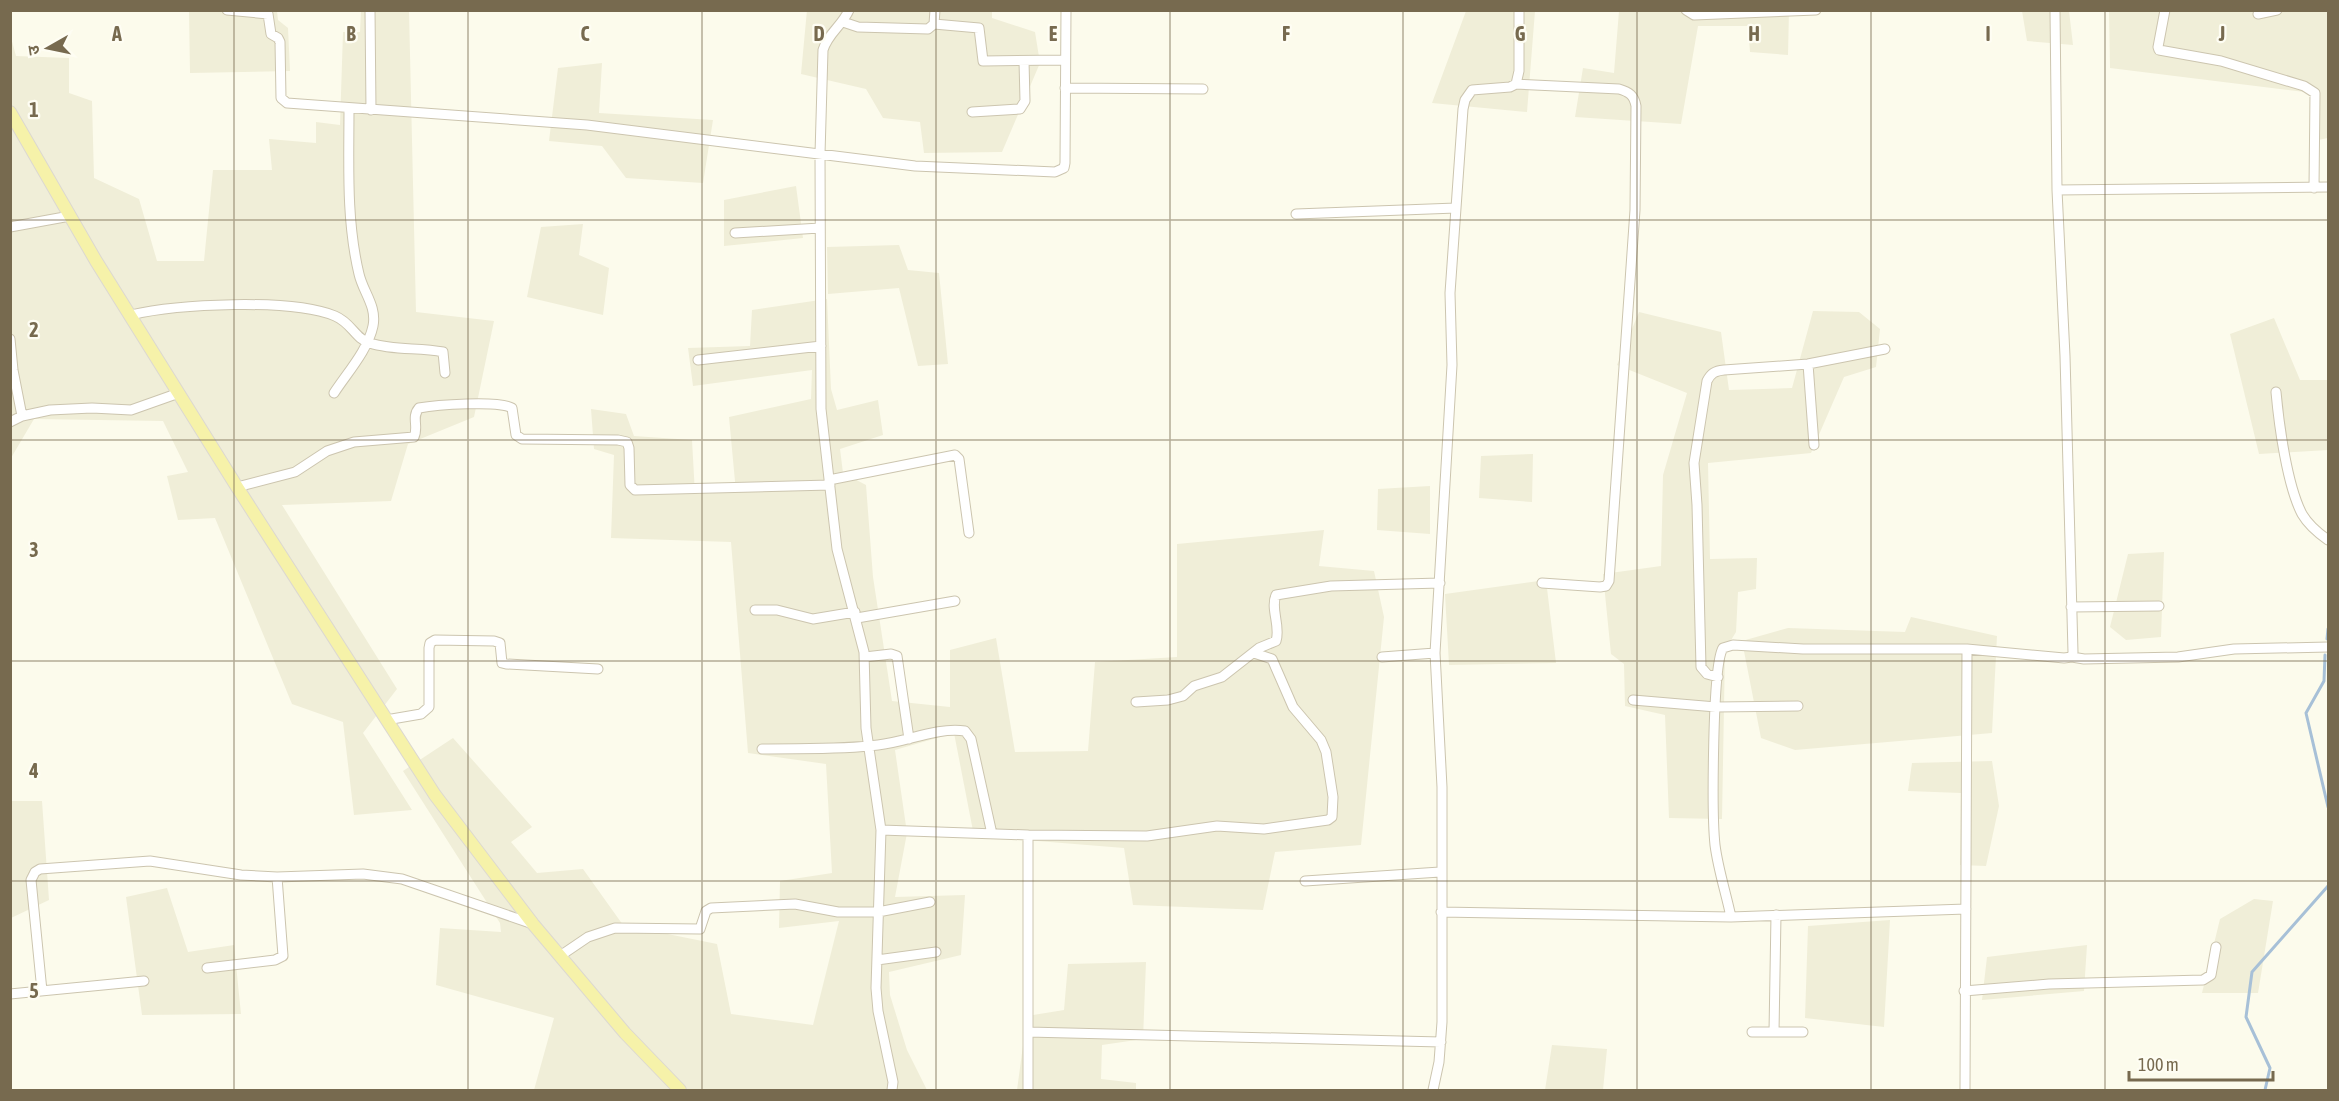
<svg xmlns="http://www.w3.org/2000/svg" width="2339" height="1101" viewBox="0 0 2339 1101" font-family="'Asap Condensed','Noto Sans Devanagari',sans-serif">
<rect width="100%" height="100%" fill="#fcfbec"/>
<path fill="#f0eed8" d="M 807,10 L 992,11 L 992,18 L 1035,32 L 1040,63 L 1002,152 L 924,153 L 920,122 L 883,118 L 866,89 L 801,74 Z
M 189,11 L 277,11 L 278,20 L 288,28 L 290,71 L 190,73 Z
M 361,11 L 409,11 L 416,312 L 494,321 L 474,417 L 408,444 L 391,501 L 282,505 L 397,689 L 363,733 L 412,810 L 354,815 L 343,722 L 292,704 L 215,518 L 178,520 L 167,476 L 188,472 L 163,421 L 34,419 L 11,458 L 10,34 L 16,56 L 69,58 L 69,93 L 92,101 L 94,178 L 139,199 L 157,261 L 204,261 L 213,170 L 272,170 L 269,139 L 316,143 L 316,122 L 340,125 L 343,32 L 360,32 Z
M 1466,11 L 1535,11 L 1527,112 L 1432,103 Z
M 1619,11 L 1789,11 L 1788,55 L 1750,52 L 1748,26 L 1698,26 L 1681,124 L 1575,117 L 1583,68 L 1614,73 Z
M 2022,11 L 2069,11 L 2073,45 L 2027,41 Z
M 2109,11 L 2328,11 L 2328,138 L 2318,140 L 2312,91 L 2305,92 L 2110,68 Z
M 602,63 L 599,113 L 713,120 L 703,183 L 626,178 L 602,146 L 549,141 L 558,68 Z
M 796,186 L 803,238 L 724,246 L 724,200 Z
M 583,224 L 579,255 L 609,268 L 603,315 L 527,297 L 541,227 Z
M 899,245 L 908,270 L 939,273 L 948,364 L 918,366 L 899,288 L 828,294 L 827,247 Z
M 827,299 L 831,389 L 837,410 L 878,400 L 883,435 L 840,449 L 843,473 L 866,485 L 873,577 L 892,701 L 950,707 L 950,650 L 996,638 L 1015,752 L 1088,751 L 1095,662 L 1177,657 L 1177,544 L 1324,530 L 1319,566 L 1374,571 L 1384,617 L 1361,845 L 1275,852 L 1263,910 L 1133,905 L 1124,848 L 974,836 L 954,733 L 895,750 L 907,833 L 895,897 L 965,895 L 961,955 L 889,972 L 890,995 L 907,1050 L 927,1090 L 534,1090 L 554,1018 L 436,985 L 440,928 L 501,932 L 500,923 L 403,771 L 453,738 L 532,827 L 511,842 L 537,873 L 583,869 L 623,925 L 717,944 L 731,1014 L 813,1025 L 839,921 L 779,928 L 780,881 L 832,873 L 826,764 L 748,753 L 731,542 L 611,538 L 614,455 L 594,449 L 591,409 L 626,414 L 634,436 L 692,440 L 695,494 L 736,492 L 729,417 L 811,399 L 812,370 L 693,386 L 688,348 L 750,346 L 752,310 Z
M 1813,311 L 1859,312 L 1880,329 L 1876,367 L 1844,377 L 1811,453 L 1708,463 L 1710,559 L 1757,558 L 1756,589 L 1738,592 L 1736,632 L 1725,650 L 1722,819 L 1669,818 L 1665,715 L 1625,706 L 1624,664 L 1611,654 L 1603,574 L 1661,566 L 1663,475 L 1687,393 L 1617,365 L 1639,312 L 1721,332 L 1729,390 L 1792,388 Z
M 2274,318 L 2300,380 L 2328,380 L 2328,450 L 2259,454 L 2230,334 Z
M 1533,454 L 1532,502 L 1479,498 L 1481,456 Z
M 1430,486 L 1430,534 L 1377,530 L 1378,489 Z
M 2164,552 L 2161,637 L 2126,640 L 2110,627 L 2128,554 Z
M 1546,580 L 1556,663 L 1449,665 L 1445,594 Z
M 1911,617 L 1997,636 L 1992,733 L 1795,750 L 1761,738 L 1742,641 L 1788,628 L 1905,632 Z
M 1992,761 L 1999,806 L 1986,866 L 1960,865 L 1961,793 L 1908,791 L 1912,763 Z
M 10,801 L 42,801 L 49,900 L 11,918 Z
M 167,888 L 188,952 L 234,945 L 241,1014 L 142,1015 L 126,897 Z
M 2254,899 L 2273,901 L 2258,993 L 2202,993 L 2220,919 Z
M 1890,920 L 1884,1027 L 1805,1018 L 1808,926 Z
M 2087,945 L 2084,991 L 1982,1000 L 1987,957 Z
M 1146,962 L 1143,1039 L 1102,1045 L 1101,1079 L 1136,1083 L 1136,1090 L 1017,1090 L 1027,1016 L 1064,1010 L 1068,964 Z
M 1552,1045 L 1607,1049 L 1603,1090 L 1545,1090 Z"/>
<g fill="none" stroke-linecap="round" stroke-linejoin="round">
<path stroke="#a7c0d7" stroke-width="3" d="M 2327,639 L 2328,629
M 2325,655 L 2324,681 L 2306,713 L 2328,807
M 2265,1090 L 2270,1068 L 2246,1017 L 2252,972 L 2328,886"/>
<g stroke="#ccc5af" stroke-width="11">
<path id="minor" d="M 227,10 L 268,14 L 271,34 L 278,38 L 280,42 L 281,98 L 287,103 L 587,125 L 915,166 L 1055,172 L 1064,168 L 1065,163 L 1066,10
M 370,10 L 371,110
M 849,10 C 842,26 828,33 823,50 L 820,154 L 821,409 L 837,549 L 864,652 L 866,728 L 881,830 L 876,988 L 878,1011 L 893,1082 L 892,1090
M 1686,10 L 1694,15 L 1816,10
M 2165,10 L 2158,47 L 2159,50 L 2221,61 L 2304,86 L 2315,93 L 2314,188
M 2258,14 L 2277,10
M 843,22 L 858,27 L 928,29 L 934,24 L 935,10
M 934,24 L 979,28 L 983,61 L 1065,60
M 1516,84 L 1619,89 C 1629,92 1634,95 1636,106 L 1635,210 L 1609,581 L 1606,586 L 1600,587 L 1542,583
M 1065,88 L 1203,89
M 972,112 L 1020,109 L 1025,101 L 1024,61
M 2057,190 L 2328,187
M 1296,214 L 1456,208
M 10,227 L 70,216
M 735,233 L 820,228
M 131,315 C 177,304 291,298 335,316 C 352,323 355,339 370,343 C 394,351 419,347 443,352 L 445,373
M 10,339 L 13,370 L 22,416
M 698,360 L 821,346
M 1808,364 L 1814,445
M 2276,392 C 2279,425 2287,485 2302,514 C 2309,526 2318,533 2328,540
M 334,393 C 347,373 368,350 373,326 C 377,306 363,292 359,274 C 346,220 349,163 349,108
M 10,422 L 22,416 L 50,410 L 92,408 L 131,410 L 179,393
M 829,480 L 955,455 L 959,459 L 969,533
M 237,487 L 295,472 L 327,451 L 354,442 L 414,437 C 419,427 411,417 419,408 C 435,405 499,400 512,408 L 516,435 L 522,439 L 618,440 L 627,442 L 629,448 L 630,485 L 635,490 L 830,485
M 2071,607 L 2159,606
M 755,610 L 777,610 L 813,619 L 855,612
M 857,618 L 955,601
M 865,657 L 891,654 L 897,656 L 909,739
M 1382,657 L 1435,653
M 2072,657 L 2084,659 L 2178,657 L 2234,649 L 2328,647
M 1718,677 L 1707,674 L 1701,667 L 1697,505 L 1694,463 L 1707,381 C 1711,373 1715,371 1724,370 L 1808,364 L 1885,349
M 1633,700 L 1716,707 L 1798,706
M 1136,702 L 1168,700 L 1183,696 L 1194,686 L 1222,677 L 1259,648 L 1276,641 C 1281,626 1270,609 1276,595 L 1331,586 L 1440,583
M 386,720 L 421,714 L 429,707 L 429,648 L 430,643 L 435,640 L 494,641 L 500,643 L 502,663 L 506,664 L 598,669
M 762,749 C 800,748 840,750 878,745 C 907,742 936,727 965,731 L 971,739 L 992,834
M 881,830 L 1028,835
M 1305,881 L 1440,872
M 1441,912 L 1731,917 L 1966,909
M 1731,917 C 1726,893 1718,869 1715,845 C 1712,817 1712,665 1723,648 L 1733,645 L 1803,649 L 1967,649
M 560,956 L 588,937 L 615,928 L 700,929 L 706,911 L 711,908 L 795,904 L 838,912 L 878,912 L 930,902
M 877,960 L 936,952
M 207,968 L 275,960 L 283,956 L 277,877 L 363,874 L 402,879 L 533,924
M 42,991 L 31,880 L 35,872 L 40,869 L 150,861 L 241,875 L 277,877
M 1964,991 L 2049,984 L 2203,980 L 2211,975 L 2216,947
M 10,994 L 144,981
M 1028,1032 L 1441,1042
M 1752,1032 L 1803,1032
M 1774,1032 L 1776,915
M 1028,1090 L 1028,835 L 1147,836 L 1217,826 L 1264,829 L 1328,820 L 1332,817 L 1333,797 L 1326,752 L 1321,740 L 1293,707 L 1272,659 L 1254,653
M 1433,1090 L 1439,1062 L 1442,1022 L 1442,787 L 1435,653 L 1452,365 L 1450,293 L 1463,109 L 1465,100 L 1472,90 L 1510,87 L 1516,84 L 1519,71 L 1519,10
M 1965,1090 L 1967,649 L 2064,658 L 2072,657 L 2073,652 L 2065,356 L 2057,190 L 2055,10"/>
</g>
<g stroke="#dcd8d1" stroke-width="14">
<path id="major" d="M 10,112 L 96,261 L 237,487 L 435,795 L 533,924 L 625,1033 L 680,1090"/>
</g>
<use href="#minor" stroke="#fff" stroke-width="9"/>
<use href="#major" stroke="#f6f2a9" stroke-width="12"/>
</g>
<path fill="none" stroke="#776a4f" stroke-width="1.5" stroke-opacity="0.55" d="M 234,10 L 234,1090M 468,10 L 468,1090M 702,10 L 702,1090M 936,10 L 936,1090M 1170,10 L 1170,1090M 1403,10 L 1403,1090M 1637,10 L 1637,1090M 1871,10 L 1871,1090M 2105,10 L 2105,1090M 10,220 L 2328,220M 10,440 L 2328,440M 10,661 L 2328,661M 10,881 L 2328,881"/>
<g font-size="20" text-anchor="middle" font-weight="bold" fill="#776a4f" stroke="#fefdf3" stroke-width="4.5" stroke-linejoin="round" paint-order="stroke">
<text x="117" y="41">A</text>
<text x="351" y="41">B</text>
<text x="585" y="41">C</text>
<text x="819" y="41">D</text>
<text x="1053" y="41">E</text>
<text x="1286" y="41">F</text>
<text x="1520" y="41">G</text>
<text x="1754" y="41">H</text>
<text x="1988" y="41">I</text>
<text x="2222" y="41">J</text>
<text x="34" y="117">1</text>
<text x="34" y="337">2</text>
<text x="34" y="557">3</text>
<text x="34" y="778">4</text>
<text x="34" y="998">5</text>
</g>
<rect width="2339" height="1101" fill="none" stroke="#776a4f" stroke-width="24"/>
<g transform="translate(48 48) rotate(261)" stroke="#fefdf3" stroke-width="4.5" paint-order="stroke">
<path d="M0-4.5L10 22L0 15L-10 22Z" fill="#776a4f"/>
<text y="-9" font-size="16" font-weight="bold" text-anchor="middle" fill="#776a4f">उ</text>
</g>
<path d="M2129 1071v9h144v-9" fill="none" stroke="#776a4f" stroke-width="3"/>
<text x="2138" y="1071" font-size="18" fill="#776a4f" stroke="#fefdf3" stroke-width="4.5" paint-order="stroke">100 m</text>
</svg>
